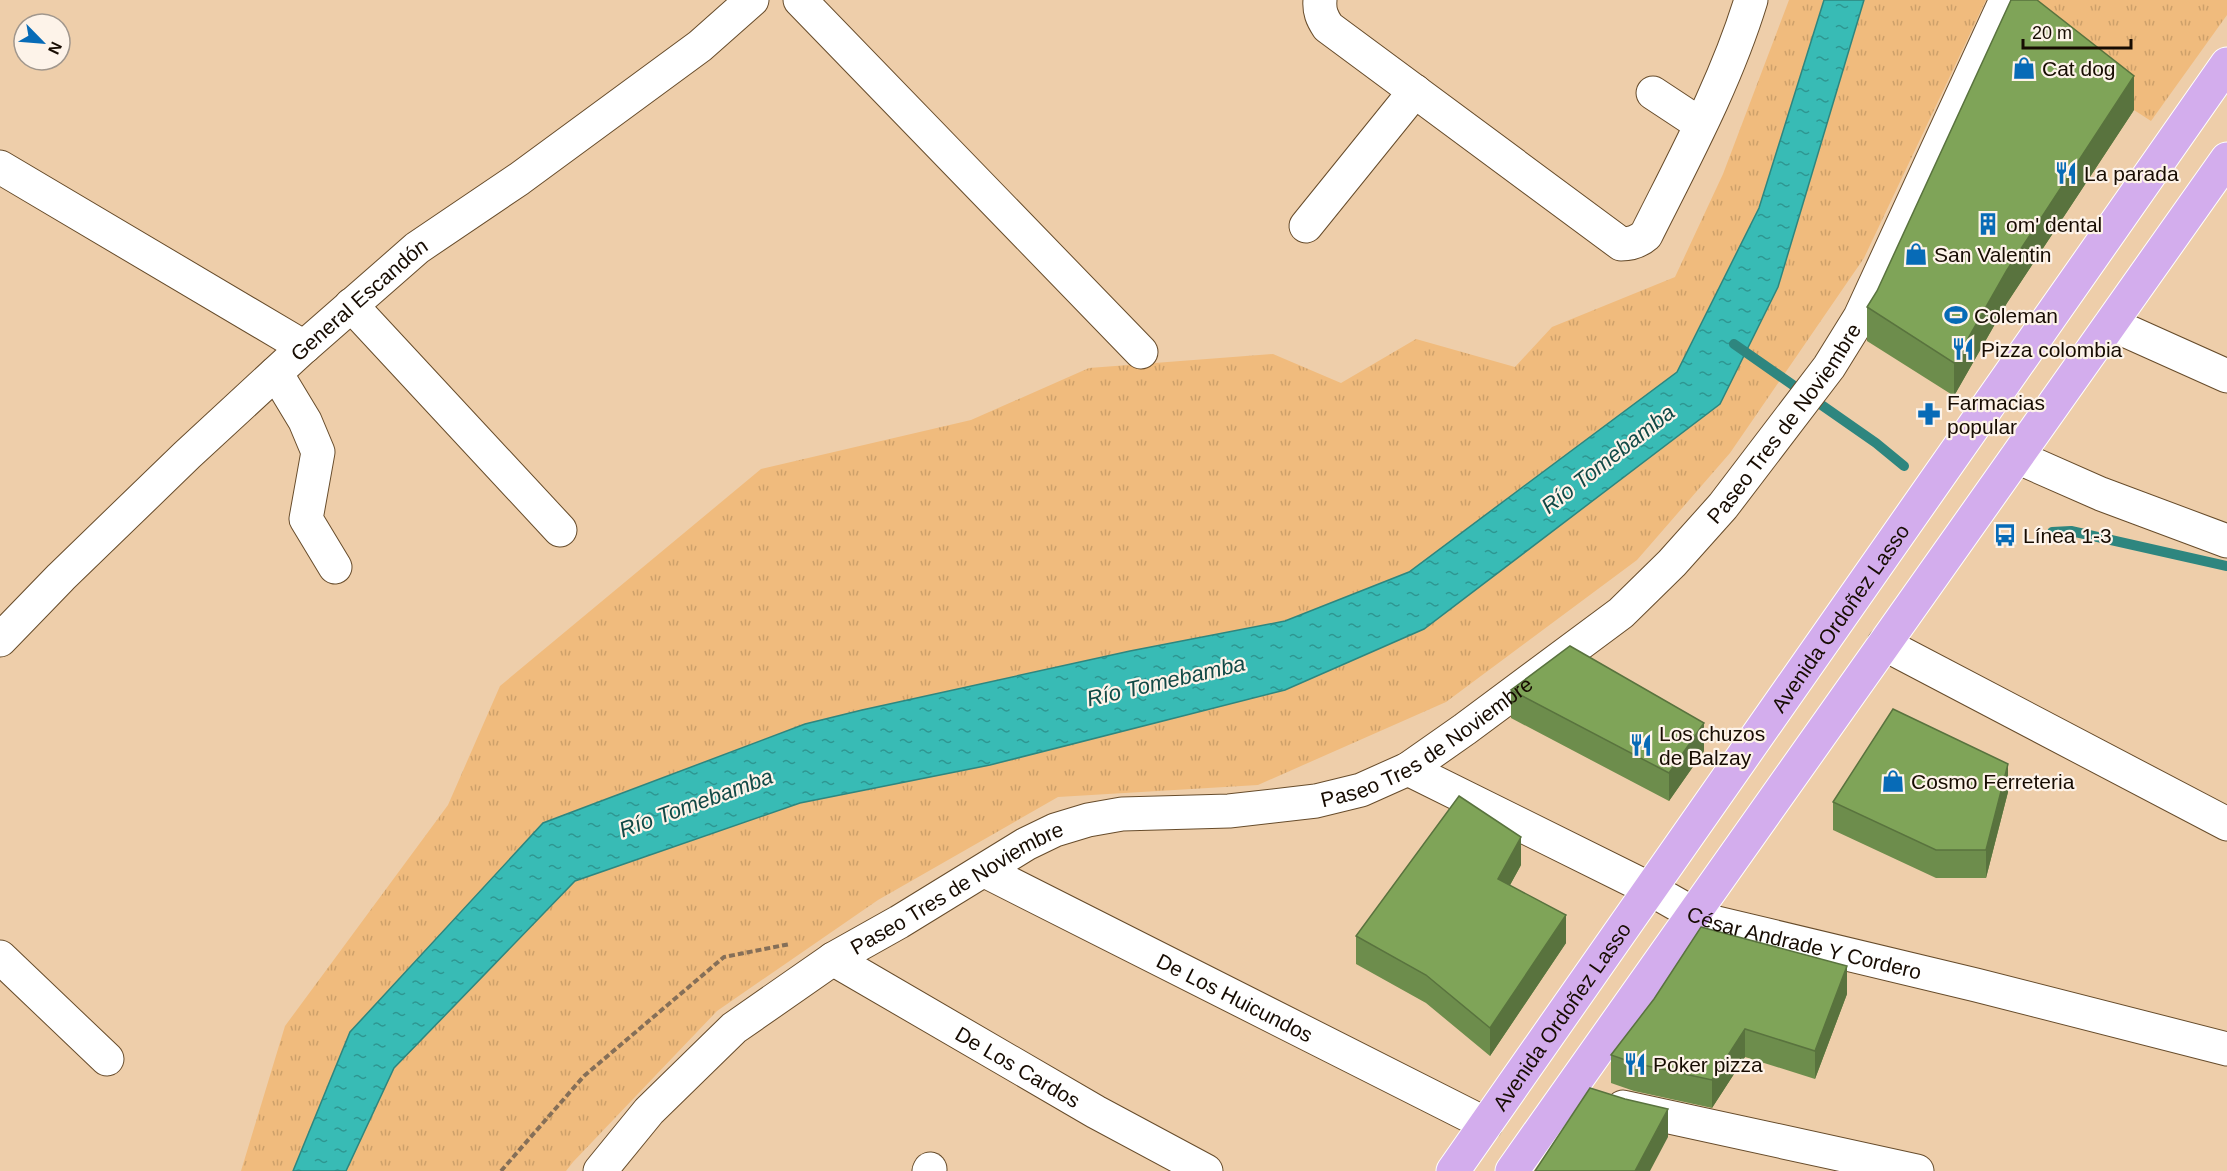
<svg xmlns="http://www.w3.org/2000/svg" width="2227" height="1171" viewBox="0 0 2227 1171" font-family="Helvetica,sans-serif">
<defs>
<pattern id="grass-tufts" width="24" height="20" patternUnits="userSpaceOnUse" patternTransform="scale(1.5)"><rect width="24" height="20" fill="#f0bb7d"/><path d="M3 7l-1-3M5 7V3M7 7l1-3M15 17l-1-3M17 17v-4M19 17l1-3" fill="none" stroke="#cda06a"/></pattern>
<pattern id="water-ripples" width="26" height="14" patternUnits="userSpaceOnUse" patternTransform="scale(1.5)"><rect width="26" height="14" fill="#38bbb5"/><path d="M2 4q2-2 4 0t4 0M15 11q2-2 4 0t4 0" fill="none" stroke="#2e9691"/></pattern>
</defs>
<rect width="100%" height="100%" fill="#eeceaa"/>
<path fill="url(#grass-tufts)" d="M 1789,0 L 1824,0 L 1759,208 L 1677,372 L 1409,572 L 1285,621 L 1130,651 L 862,710 L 805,724 L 584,811 L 350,1032 L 293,1171 L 241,1171 L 285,1026 L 448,805 L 500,686 L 761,469 L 971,420 L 1089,368 L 1273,354 L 1341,383 L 1416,339 L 1515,367 L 1552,327 L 1675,277 L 1723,174 Z
M 1864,0 L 1986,0 L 1864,258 L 1730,453 L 1637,560 L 1446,702 L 1258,785 L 1058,797 L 878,900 L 717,1011 L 573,1162 L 566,1171 L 346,1171 L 394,1068 L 575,881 L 800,803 L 990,765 L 1285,690 L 1424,629 L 1720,403 L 1778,287 Z
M 2025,0 L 2227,0 L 2227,15 L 2151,121 L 2134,110 Z"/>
<path fill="url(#water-ripples)" stroke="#2e867f" stroke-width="1.5" d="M 1824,0 L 1864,0 L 1778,287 L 1720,404 L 1424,629 L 1285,690 L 990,765 L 800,803 L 575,881 L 394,1068 L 346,1171 L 293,1171 L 350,1032 L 543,823 L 805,724 L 862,710 L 1130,651 L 1285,621 L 1409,572 L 1677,372 L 1759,208 Z"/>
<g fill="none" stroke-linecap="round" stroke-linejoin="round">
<path stroke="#2e867f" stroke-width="10" d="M 1734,344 L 1876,443 L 1904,466
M 2052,532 L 2071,531 L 2227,566"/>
<g stroke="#674c2b" stroke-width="35">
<g id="minor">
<path d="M 800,0 L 1141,352"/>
<path d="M 1320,0 C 1319,11 1322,18 1328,27 L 1621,244 C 1631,244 1638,242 1646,235 C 1684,159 1726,82 1751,0"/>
<path d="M 1653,93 L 1700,124"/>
<path d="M 0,167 L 304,347"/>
<path d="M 1306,226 L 1415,91"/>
<path d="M 351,305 L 560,530"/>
<path d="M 2111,324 L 2227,376"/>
<path d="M 276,373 L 305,421 L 318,452 L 306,519 L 335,567"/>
<path d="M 2017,457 L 2101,494 L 2227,541"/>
<path id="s1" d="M 0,640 L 61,577 L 187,455 L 304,347 L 417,248 L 519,179 L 700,46 L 752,0"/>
<path d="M 1884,644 L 2227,824"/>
<path id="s2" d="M 1408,769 L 1650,889 L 1694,914 L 1717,923 L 1976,985 L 2227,1049"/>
<path id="s3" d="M 985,871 L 1486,1124"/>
<path d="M 0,957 L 107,1059"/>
<path id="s4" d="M 833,959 L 1096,1112 L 1206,1171"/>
<path d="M 1623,1107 L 1917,1171"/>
<path id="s5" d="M 600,1171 L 649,1111 L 734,1028 L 833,959 L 899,922 L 1026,844 L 1055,830 L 1088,820 L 1122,814 L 1229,811 L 1316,801 L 1361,790 L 1408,769 L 1465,729 L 1621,613 L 1672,563 L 1723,506 L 1829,367 L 1860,317 L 2006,0"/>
<path d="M 929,1171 L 930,1169"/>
</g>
</g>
<g stroke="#fff" stroke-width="35">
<g id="major">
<path id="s6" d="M 1453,1171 L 2227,64"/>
<path d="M 1512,1171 L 2227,159"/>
</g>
</g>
<path stroke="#856f58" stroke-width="4" stroke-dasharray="6 3" stroke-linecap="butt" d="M 501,1171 L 584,1076 L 724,957 L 790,944"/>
<use href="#minor" stroke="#fff" stroke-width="33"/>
<use href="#major" stroke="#d3aded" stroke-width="33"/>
</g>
<path fill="#6d8d4c" d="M 2134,110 L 2007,303 L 1954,396 L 1867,341 L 1867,307 Z
M 1511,690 L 1704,751 L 1669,801 L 1511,718 Z
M 2008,792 L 1986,878 L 1936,878 L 1833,830 L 1833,802 Z
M 1521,865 L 1510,885 L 1566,943 L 1490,1056 L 1426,1003 L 1356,964 L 1356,936 Z
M 1847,994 L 1815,1079 L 1745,1057 L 1712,1108 L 1634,1091 L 1611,1083 L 1611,1055 Z"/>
<path fill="#59733e" d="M 2134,76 L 2134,110 L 2007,303 L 1954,396 L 1954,363 L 2007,270 Z
M 1704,723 L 1704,751 L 1669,801 L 1669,773 Z
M 2008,764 L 2008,792 L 1986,878 L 1986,850 Z
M 1521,837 L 1521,865 L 1498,907 L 1498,879 Z
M 1566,915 L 1566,943 L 1490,1056 L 1490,1028 Z
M 1847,966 L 1847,994 L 1815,1079 L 1815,1051 Z
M 1745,1029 L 1745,1057 L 1712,1108 L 1712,1080 Z
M 1668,1109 L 1668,1137 L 1650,1171 L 1635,1171 Z"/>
<path fill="#7fa458" stroke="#59733e" stroke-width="1.5" d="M 2011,0 L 2037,0 L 2134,76 L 2007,270 L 1954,363 L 1867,307 L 1877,291 Z
M 1570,646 L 1704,723 L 1669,773 L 1511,690 Z
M 1893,709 L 2008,764 L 1986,850 L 1936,850 L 1833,802 Z
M 1459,796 L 1521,837 L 1498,879 L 1566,915 L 1490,1028 L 1426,975 L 1356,936 Z
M 1701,927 L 1847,966 L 1815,1051 L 1745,1029 L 1712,1080 L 1634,1063 L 1611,1055 L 1654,999 Z
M 1590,1088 L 1625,1099 L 1668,1109 L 1635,1171 L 1535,1171 Z"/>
<defs>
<g id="shop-bare" transform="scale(1.8)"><path d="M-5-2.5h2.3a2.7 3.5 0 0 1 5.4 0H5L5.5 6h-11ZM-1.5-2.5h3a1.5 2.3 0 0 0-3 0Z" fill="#076bb7" stroke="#fdf3e9" stroke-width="2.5" paint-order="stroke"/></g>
<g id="restaurant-bare" transform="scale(1.8)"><path d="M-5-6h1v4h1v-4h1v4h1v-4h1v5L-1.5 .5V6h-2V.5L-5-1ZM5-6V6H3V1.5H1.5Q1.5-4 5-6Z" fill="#076bb7" stroke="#fdf3e9" stroke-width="2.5" paint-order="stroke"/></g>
<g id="building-bare" transform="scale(1.8)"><path d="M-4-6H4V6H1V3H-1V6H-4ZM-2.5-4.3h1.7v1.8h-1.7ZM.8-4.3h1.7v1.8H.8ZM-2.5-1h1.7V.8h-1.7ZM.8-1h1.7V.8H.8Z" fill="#076bb7" stroke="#fdf3e9" stroke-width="2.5" paint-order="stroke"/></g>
<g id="stadium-bare" transform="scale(1.8)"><path d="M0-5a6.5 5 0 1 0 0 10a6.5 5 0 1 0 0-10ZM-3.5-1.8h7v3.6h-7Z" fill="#076bb7" stroke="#fdf3e9" stroke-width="2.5" paint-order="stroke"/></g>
<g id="pharmacy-bare" transform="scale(1.8)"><path d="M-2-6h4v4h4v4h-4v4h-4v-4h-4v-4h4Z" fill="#076bb7" stroke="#fdf3e9" stroke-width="2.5" paint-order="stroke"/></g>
<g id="bus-bare" transform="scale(1.8)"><path d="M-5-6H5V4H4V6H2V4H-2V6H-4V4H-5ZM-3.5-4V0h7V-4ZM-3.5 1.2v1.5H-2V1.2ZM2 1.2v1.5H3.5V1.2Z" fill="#076bb7" stroke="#fdf3e9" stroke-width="2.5" paint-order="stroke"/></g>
</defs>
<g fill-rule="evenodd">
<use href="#shop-bare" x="2024" y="68"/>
<use href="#restaurant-bare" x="2066" y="173"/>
<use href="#building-bare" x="1988" y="224"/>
<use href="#shop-bare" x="1916" y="254"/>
<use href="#stadium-bare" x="1956" y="315"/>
<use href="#restaurant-bare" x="1963" y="349"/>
<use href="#pharmacy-bare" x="1929" y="414"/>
<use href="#bus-bare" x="2005" y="535"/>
<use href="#restaurant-bare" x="1641" y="745"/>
<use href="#shop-bare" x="1893" y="781"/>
<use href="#restaurant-bare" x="1635" y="1064"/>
</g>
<g text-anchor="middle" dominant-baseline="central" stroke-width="4.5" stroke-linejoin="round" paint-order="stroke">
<g font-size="21" fill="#170c02" stroke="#fdf3e9" text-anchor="start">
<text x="2042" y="68">Cat dog</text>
<text x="2084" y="173">La parada</text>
<text x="2006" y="224">om' dental</text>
<text x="1934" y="254">San Valentin</text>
<text x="1974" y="315">Coleman</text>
<text x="1981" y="349">Pizza colombia</text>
<text x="1947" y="402">Farmacias<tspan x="1947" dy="24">popular</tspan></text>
<text x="2023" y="535">Línea 1-3</text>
<text x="1659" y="733">Los chuzos<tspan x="1659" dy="24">de Balzay</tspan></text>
<text x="1911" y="781">Cosmo Ferreteria</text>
<text x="1653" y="1064">Poker pizza</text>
</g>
<g font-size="21" fill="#170c02" stroke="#fdf3e9">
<text stroke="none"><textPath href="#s1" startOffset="495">General Escandón</textPath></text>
<text stroke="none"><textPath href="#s5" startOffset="1450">Paseo Tres de Noviembre</textPath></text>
<text stroke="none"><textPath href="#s6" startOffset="675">Avenida Ordoñez Lasso</textPath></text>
<text stroke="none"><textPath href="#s5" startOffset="964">Paseo Tres de Noviembre</textPath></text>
<text stroke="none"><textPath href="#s5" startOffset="460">Paseo Tres de Noviembre</textPath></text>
<text stroke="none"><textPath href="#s2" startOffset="435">César Andrade Y Cordero</textPath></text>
<text stroke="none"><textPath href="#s3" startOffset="280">De Los Huicundos</textPath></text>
<text stroke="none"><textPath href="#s6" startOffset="189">Avenida Ordoñez Lasso</textPath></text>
<text stroke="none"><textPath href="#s4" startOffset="214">De Los Cardos</textPath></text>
</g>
<g font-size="22" font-style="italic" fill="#114946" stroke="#fdf3e9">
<text transform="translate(1608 459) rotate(-38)">Río Tomebamba</text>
<text transform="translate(1166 681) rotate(-13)">Río Tomebamba</text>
<text transform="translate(696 803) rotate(-20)">Río Tomebamba</text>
</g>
</g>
<g transform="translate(42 42) rotate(115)"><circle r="28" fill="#fdf3e9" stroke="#a1978d" stroke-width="1.5"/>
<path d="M0-4.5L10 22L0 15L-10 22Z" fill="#076bb7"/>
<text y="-9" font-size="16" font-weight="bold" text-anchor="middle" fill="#170c02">N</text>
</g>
<path d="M2023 39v9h108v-9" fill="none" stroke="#170c02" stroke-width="3"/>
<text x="2032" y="39" font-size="18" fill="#170c02" stroke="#fdf3e9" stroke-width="4.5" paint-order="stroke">20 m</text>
</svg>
